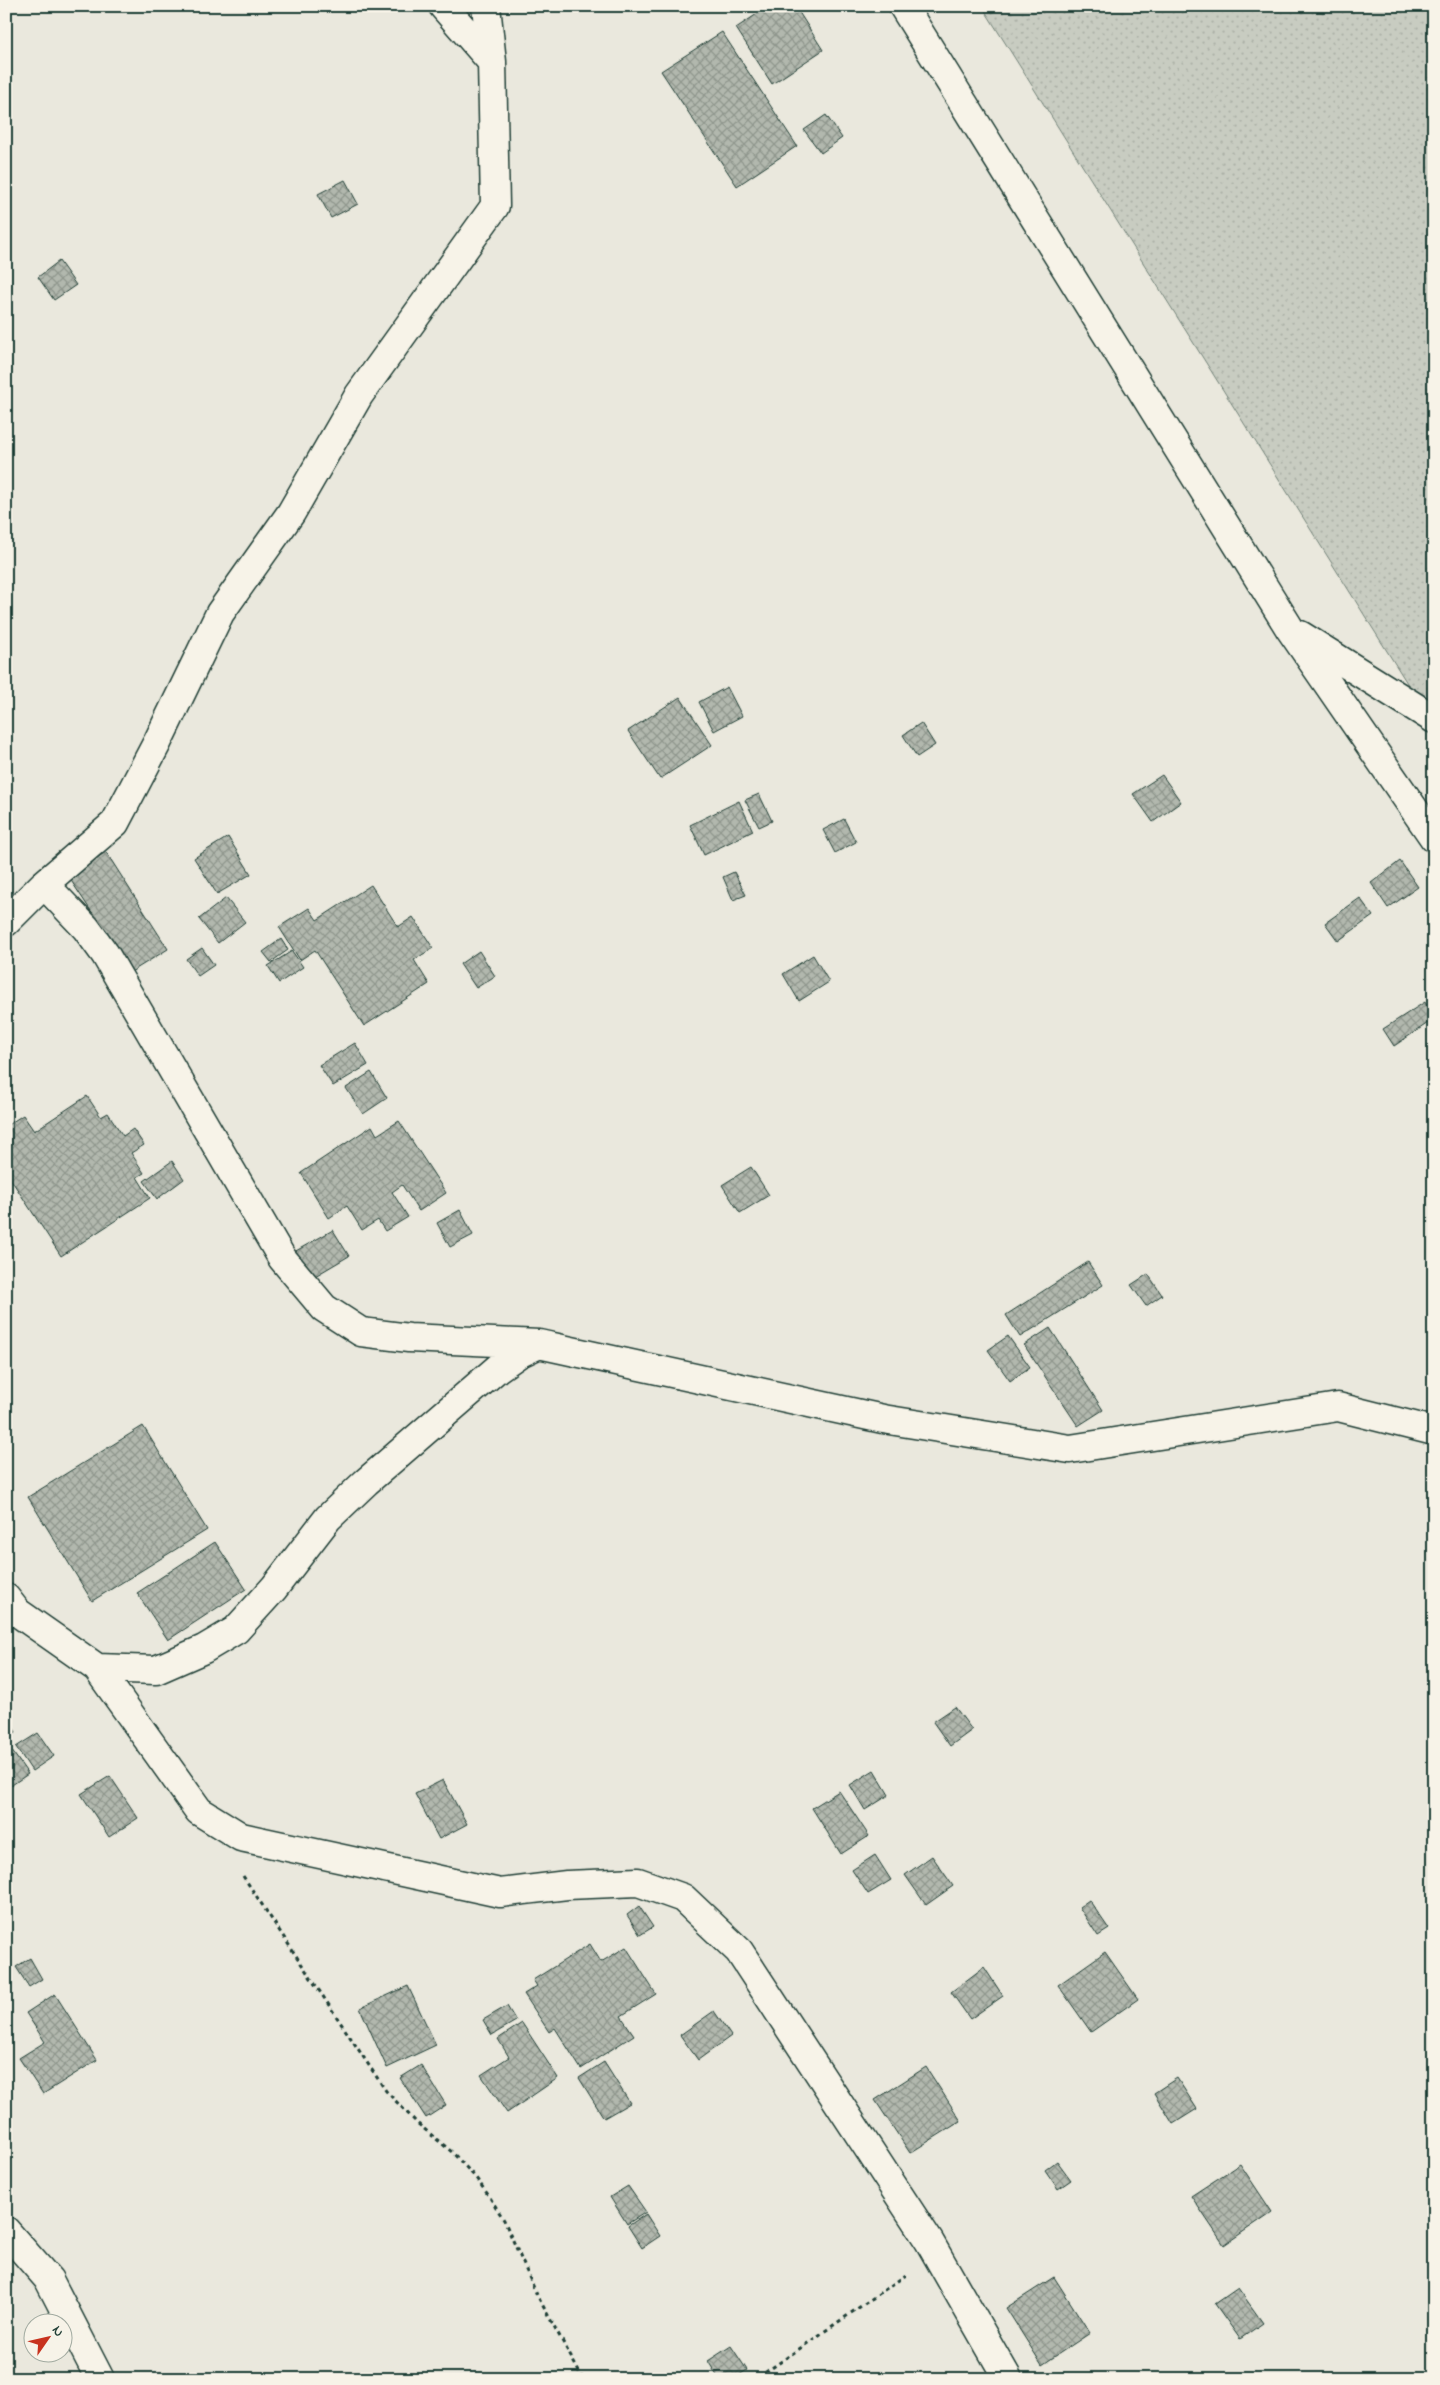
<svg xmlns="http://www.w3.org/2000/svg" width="1440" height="2385" viewBox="0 0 1440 2385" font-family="'Indie Flower',sans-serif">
<defs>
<pattern id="grass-dots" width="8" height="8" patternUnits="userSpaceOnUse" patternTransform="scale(1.25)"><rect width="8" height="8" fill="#c8ccc1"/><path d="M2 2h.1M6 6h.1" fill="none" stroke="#abb0a6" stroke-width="1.8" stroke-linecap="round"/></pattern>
<pattern id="building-cross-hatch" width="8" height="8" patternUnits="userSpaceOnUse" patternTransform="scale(1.25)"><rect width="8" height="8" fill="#b2b8ae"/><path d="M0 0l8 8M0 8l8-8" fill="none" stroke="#90978e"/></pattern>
</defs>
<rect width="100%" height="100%" fill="#eae8dd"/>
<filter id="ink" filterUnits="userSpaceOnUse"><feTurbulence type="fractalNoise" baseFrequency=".02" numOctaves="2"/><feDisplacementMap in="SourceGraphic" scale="10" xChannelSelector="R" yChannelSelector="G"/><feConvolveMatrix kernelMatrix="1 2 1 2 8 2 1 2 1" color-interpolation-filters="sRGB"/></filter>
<g filter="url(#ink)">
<path fill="url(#grass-dots)" stroke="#74847a" d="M 982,6 L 1434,6 L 1434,726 Z"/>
<path fill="url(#building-cross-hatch)" stroke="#1f3d34" d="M 769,6 L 795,6 L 823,50 L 772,84 L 736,28 Z
M 722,32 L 797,146 L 737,186 L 661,71 Z
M 826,115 L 842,138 L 821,153 L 804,130 Z
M 345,180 L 358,204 L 331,218 L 318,194 Z
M 59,261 L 76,285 L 54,300 L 38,277 Z
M 727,687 L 742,716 L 714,731 L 699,702 Z
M 680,697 L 712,745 L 660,779 L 628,731 Z
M 921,723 L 935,745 L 917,757 L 903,735 Z
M 1162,775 L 1181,802 L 1153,822 L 1133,794 Z
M 759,794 L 772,821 L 759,827 L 745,800 Z
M 739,801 L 753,831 L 704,855 L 690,825 Z
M 844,819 L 856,842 L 835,853 L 823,830 Z
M 228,837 L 251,874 L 217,894 L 194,858 Z
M 106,852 L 168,949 L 131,972 L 68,876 Z
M 1400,861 L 1418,887 L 1388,908 L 1371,883 Z
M 734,872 L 746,895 L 733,900 L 723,877 Z
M 371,885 L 398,927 L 413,917 L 433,948 L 414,960 L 429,984 L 364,1026 L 315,950 L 300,960 L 279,927 L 309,908 L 317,920 Z
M 226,898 L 245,922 L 218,943 L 199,919 Z
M 1360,898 L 1373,916 L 1338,941 L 1325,923 Z
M 281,939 L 288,950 L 271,962 L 263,952 Z
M 202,948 L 214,965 L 198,976 L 186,959 Z
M 292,951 L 303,967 L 279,983 L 268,966 Z
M 479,951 L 495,976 L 476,988 L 460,964 Z
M 813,955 L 829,982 L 799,1001 L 783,974 Z
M 1425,1002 L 1434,1019 L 1394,1046 L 1383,1029 Z
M 355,1043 L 368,1065 L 333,1086 L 319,1065 Z
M 371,1072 L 387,1098 L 363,1114 L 346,1088 Z
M 87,1096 L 101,1117 L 108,1113 L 123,1136 L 133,1129 L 144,1145 L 131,1153 L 144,1173 L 137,1177 L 150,1198 L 61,1256 L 6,1172 L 6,1126 L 23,1115 L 34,1131 Z
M 399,1121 L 446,1193 L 419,1211 L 402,1185 L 392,1192 L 408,1217 L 385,1231 L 378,1220 L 362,1230 L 347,1206 L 329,1218 L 301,1173 L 372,1126 L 377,1135 Z
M 172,1161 L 184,1179 L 157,1199 L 144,1181 Z
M 751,1167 L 769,1195 L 740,1213 L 722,1185 Z
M 460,1210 L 473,1235 L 450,1247 L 437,1223 Z
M 333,1230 L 349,1256 L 310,1279 L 294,1252 Z
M 1088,1262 L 1103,1285 L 1020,1337 L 1006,1315 Z
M 1148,1274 L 1162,1295 L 1146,1306 L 1131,1285 Z
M 1050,1328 L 1103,1410 L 1078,1426 L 1024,1345 Z
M 1008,1336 L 1030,1367 L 1010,1381 L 988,1350 Z
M 143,1426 L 207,1530 L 92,1601 L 28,1497 Z
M 215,1542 L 246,1589 L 168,1640 L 137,1593 Z
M 955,1707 L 972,1730 L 950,1746 L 933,1722 Z
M 6,1717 L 16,1732 L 6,1739 Z
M 38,1733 L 54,1756 L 32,1771 L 16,1747 Z
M 7,1744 L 28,1774 L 6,1789 L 6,1745 Z
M 874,1770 L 889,1795 L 865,1810 L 850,1785 Z
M 110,1776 L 138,1818 L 109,1837 L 81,1794 Z
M 443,1780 L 467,1824 L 439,1839 L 415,1794 Z
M 839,1791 L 869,1836 L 841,1854 L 812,1808 Z
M 875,1855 L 891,1880 L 868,1894 L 852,1870 Z
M 932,1856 L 953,1886 L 926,1905 L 905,1875 Z
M 1089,1900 L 1109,1929 L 1098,1936 L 1079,1907 Z
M 639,1906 L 653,1927 L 640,1935 L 627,1915 Z
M 590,1944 L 601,1962 L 626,1947 L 656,1994 L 621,2016 L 634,2035 L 581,2069 L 555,2028 L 549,2032 L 524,1994 L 537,1986 L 533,1980 Z
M 1105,1952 L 1138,1999 L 1091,2032 L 1058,1985 Z
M 30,1958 L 42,1979 L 29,1987 L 16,1967 Z
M 984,1967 L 1003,1996 L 970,2019 L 951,1992 Z
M 408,1986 L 436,2045 L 387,2068 L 360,2008 Z
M 55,1994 L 97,2060 L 43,2094 L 19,2058 L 45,2042 L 26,2013 Z
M 507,2006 L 516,2021 L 492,2035 L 483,2020 Z
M 714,2011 L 731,2036 L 698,2060 L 680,2035 Z
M 522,2023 L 558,2078 L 507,2113 L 481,2075 L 509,2057 L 498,2039 Z
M 604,2062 L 630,2103 L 604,2118 L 579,2078 Z
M 421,2065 L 446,2105 L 426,2118 L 400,2078 Z
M 926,2067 L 961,2121 L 910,2153 L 875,2100 Z
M 1177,2078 L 1197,2109 L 1173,2124 L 1154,2093 Z
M 1057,2161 L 1071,2180 L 1058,2189 L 1045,2170 Z
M 1240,2164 L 1272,2212 L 1224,2245 L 1191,2196 Z
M 628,2186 L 646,2212 L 627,2224 L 610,2197 Z
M 646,2214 L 660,2236 L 642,2248 L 628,2226 Z
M 1054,2277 L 1090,2333 L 1042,2365 L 1006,2308 Z
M 1238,2288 L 1263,2323 L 1240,2339 L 1215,2304 Z
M 731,2346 L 747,2370 L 733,2379 L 719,2379 L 708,2361 Z"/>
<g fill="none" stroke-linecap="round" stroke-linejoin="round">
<g stroke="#1f3d34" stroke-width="31">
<path id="street" d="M 443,6 L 492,62
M 903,6 L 1290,629 L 1434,838
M 1300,635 L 1434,719
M 44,884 L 86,928 L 105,954 L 282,1258 L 324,1308 L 361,1332 L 409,1338 L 539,1344
M 6,922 L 44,884 L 115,823 L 157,743 L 220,613 L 291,513 L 359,395 L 495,206 L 492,62 L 486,6
M 6,1598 L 17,1612 L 97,1668 L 156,1670 L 204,1649 L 236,1630 L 274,1588 L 328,1518 L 366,1482 L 498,1368 L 518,1354 L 539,1344 L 883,1419 L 1070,1449 L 1338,1407 L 1434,1431
M 97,1668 L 199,1811 L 241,1837 L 500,1893 L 567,1885 L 638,1882 L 683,1898 L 739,1951 L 929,2241 L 1008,2379
M 6,2231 L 49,2280 L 100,2379"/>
</g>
<path stroke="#1f3d34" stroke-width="3" stroke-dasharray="4 4" stroke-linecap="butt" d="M 243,1876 L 386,2091 L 417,2123 L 452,2152 L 476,2178 L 489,2196 L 504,2220 L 537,2295 L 583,2379
M 751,2379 L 763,2374 L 906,2275"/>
<use href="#street" stroke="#f7f3e8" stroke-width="28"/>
</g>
</g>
<rect width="1440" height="2385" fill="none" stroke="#f7f3e8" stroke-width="25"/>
<rect x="12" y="12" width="1415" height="2360" fill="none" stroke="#1f3d34" stroke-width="2" filter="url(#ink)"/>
<g transform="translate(48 2338) rotate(56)"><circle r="24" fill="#f7f3e8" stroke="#a1aaa0"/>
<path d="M0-4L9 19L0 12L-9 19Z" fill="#c8321e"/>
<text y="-8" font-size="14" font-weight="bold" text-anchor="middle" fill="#1f3d34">N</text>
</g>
</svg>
